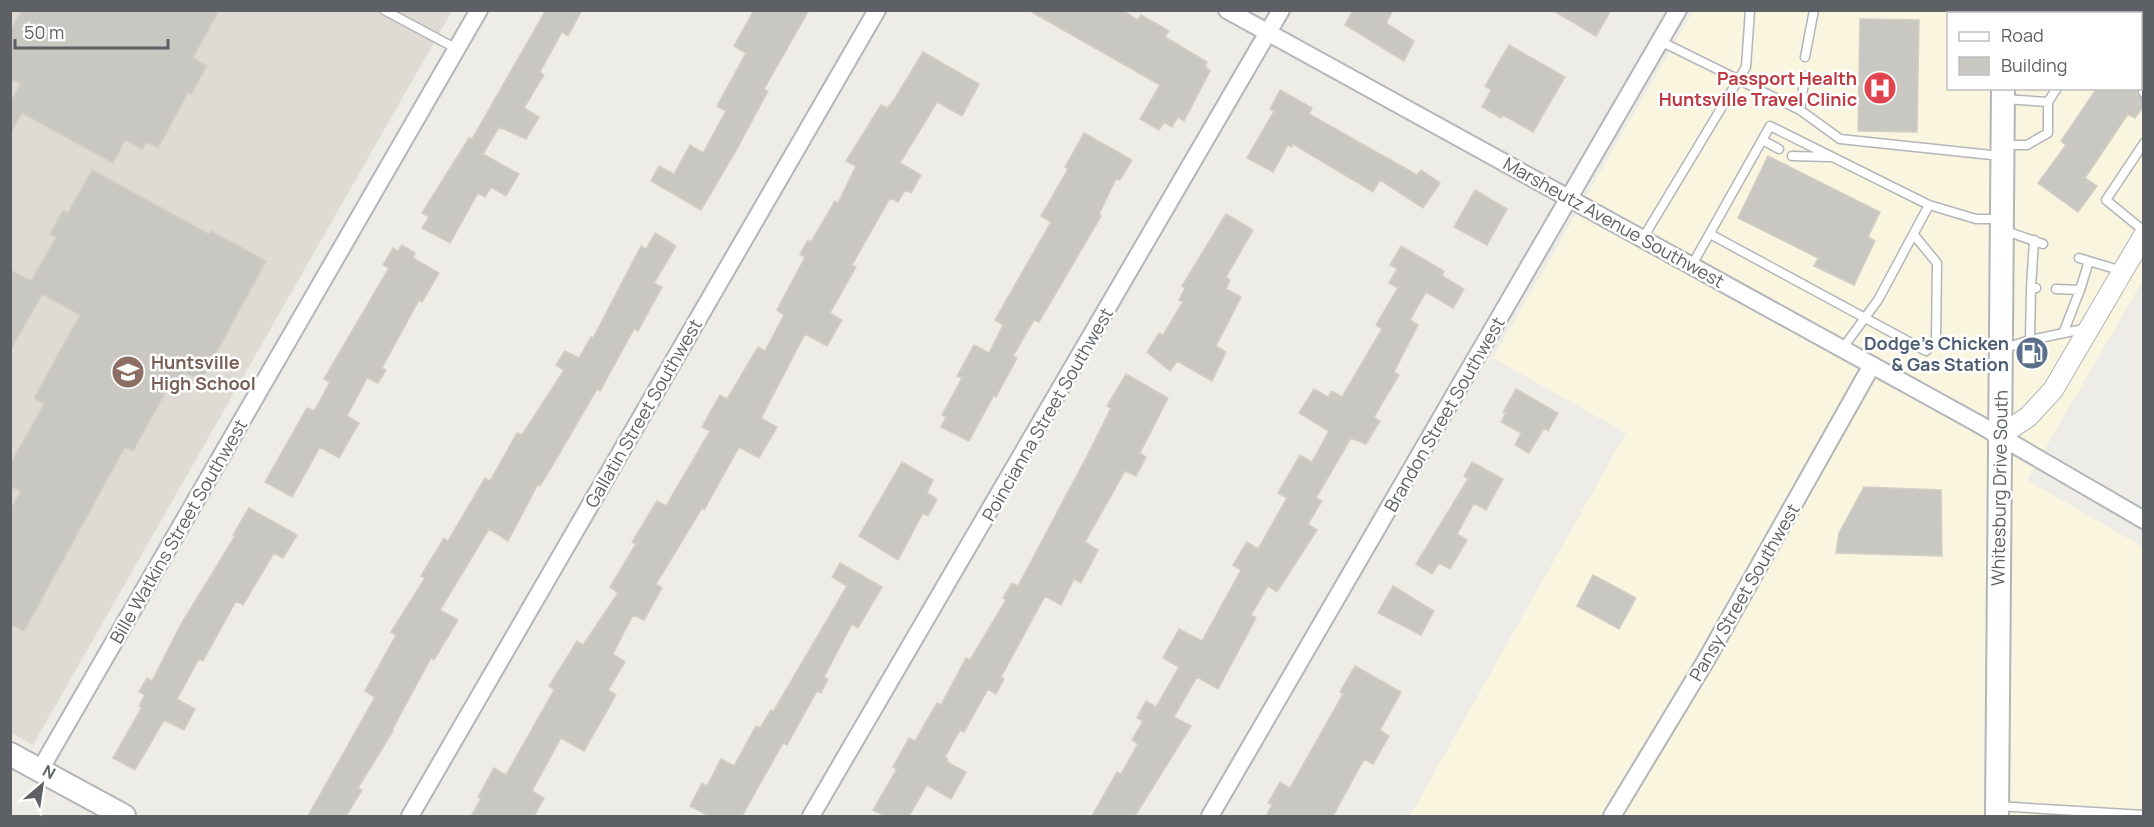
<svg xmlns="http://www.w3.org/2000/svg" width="2154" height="827" viewBox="0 0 2154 827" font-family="Manrope,sans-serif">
<rect width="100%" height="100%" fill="#eeece6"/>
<path fill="#faf5df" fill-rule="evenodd" d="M 1693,11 L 2143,11 L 2143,280 L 2027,480 L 2143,547 L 2143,816 L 1410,816 L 1626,433 L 1493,358 ZM 1948,14 L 2140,14 L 2140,88 L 1948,88 Z"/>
<path fill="#dddbd4" d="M 11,11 L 452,11 L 33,745 L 11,733 Z"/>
<path fill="#c9c7c2" stroke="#d2cec5" stroke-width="1.5" d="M 22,10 L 219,10 L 193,58 L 207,66 L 191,94 L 188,93 L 158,148 L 147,142 L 142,149 L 125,140 L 113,163 L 22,113 L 10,134 L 10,102 L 21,84 L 10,78 L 10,32 Z
M 546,10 L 582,10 L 568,36 L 562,32 L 540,72 L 544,75 L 524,108 L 539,117 L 526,139 L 499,127 L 483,154 L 519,174 L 506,196 L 491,187 L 485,197 L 478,193 L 450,243 L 422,228 L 429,217 L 422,213 L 469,138 L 472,139 Z
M 754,10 L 809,10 L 764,89 L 768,91 L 737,149 L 701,210 L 651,181 L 659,166 L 674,174 L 690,145 L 703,153 L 726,111 L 717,106 L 746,53 L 734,46 Z
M 1028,10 L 1122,10 L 1138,20 L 1141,15 L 1169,31 L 1165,37 L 1207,62 L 1205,66 L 1210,71 L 1184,121 L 1178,117 L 1172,127 L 1164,122 L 1159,130 L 1140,119 L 1160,85 Z
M 1353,10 L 1393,10 L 1386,23 L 1414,41 L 1404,61 L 1345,25 Z
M 1552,10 L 1611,10 L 1596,36 Z
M 1860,19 L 1919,20 L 1917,132 L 1858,131 Z
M 1509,45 L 1565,77 L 1533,132 L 1503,115 L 1501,118 L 1482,107 L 1491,90 L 1485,86 Z
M 923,52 L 979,84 L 962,116 L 937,102 L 900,163 L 921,175 L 911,193 L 905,190 L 898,202 L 890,198 L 852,265 L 856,267 L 830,313 L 842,320 L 827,346 L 805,334 L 761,418 L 777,427 L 759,458 L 739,447 L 704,510 L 702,508 L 656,584 L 662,588 L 644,620 L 633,615 L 613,654 L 625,662 L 608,690 L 616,695 L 584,751 L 561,738 L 532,791 L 544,798 L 534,816 L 471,816 L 481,799 L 478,797 L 494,768 L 506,775 L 554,690 L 549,686 L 577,641 L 583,645 L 618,593 L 610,587 L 636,544 L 632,542 L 657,501 L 666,506 L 710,431 L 702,427 L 720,395 L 727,399 L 758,347 L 765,351 L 784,315 L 777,310 L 805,257 L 800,254 L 808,240 L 811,242 L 835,201 L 838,203 L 856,166 L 846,161 L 881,105 L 887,108 L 894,100 Z
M 2097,88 L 2138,88 L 2137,94 L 2144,99 L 2144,106 L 2135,118 L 2128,114 L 2085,178 L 2097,186 L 2078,212 L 2038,183 L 2066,145 L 2061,141 Z
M 1280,90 L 1312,108 L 1309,114 L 1417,175 L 1421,170 L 1440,183 L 1423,208 L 1380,180 L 1373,192 L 1293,144 L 1292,147 L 1288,145 L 1273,172 L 1247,158 L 1274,111 L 1270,109 Z
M 1084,133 L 1132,160 L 1120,180 L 1116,179 L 1099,214 L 1101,216 L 1039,322 L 1034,320 L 1013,356 L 1017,358 L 996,397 L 994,395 L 969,441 L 941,427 L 946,417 L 942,415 L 962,378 L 957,376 L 974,345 L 989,353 L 1003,325 L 995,320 L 1051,222 L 1041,216 L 1068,169 L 1065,167 Z
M 1768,156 L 1880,212 L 1868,237 L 1875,241 L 1854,285 L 1814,266 L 1818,258 L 1738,218 Z
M 92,170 L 209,234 L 211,231 L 266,261 L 201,381 L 186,373 L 180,383 L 172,380 L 133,451 L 125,447 L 24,631 L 10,624 L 10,510 L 21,491 L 10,486 L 10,465 L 44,404 L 34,398 L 80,315 L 42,294 L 10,351 L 10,270 L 31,281 L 56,237 L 50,234 L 63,210 L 68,213 Z
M 1475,190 L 1507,209 L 1487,245 L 1454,227 Z
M 1226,214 L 1253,230 L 1226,277 L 1230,280 L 1226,289 L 1241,297 L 1216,346 L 1226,352 L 1212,381 L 1177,361 L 1170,371 L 1147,352 L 1159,333 L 1163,335 L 1183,302 L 1179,300 L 1185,288 L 1182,286 Z
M 655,233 L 676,246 L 654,283 L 662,287 L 638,331 L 634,329 L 600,391 L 597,389 L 558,456 L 540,486 L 538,484 L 508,541 L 489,529 L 440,610 L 458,620 L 434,660 L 431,658 L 392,730 L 393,731 L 358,788 L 362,790 L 346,816 L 308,816 L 375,697 L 365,691 L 396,635 L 391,632 L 425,578 L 421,576 L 444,538 L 448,541 L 485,478 L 490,481 L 517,433 L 522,435 L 564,370 L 556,365 L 565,351 L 579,358 L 591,337 L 593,338 L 641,246 L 646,249 Z
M 402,245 L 415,253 L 413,258 L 439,273 L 422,302 L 419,300 L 382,368 L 386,370 L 378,383 L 367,378 L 347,416 L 359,423 L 339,458 L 320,447 L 292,497 L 265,482 L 307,408 L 314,411 L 330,382 L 324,379 L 389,268 L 383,265 L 393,248 L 398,251 Z
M 1401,246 L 1444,271 L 1442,276 L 1464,289 L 1453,308 L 1426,292 L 1410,320 L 1418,325 L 1394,372 L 1399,375 L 1374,417 L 1380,421 L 1366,444 L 1351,438 L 1316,498 L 1322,501 L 1308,524 L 1317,530 L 1277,592 L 1268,586 L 1251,615 L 1256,618 L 1218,689 L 1197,677 L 1174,717 L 1191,726 L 1135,816 L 1092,816 L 1117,772 L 1121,774 L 1138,744 L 1132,740 L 1143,721 L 1137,718 L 1146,701 L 1156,707 L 1179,667 L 1163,658 L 1179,629 L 1202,641 L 1241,570 L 1233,565 L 1247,542 L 1258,549 L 1287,498 L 1278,493 L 1300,455 L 1312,462 L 1329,431 L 1299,413 L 1314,389 L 1328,397 L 1332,391 L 1342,397 L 1382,329 L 1376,325 L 1398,288 L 1389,283 L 1397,269 L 1390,265 Z
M 1126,374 L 1168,398 L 1140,453 L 1146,457 L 1136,476 L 1125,471 L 1085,542 L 1098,550 L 1081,583 L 1074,579 L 1061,605 L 1045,596 L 1001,677 L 1004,679 L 996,694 L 988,689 L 964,732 L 960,730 L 945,757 L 948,759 L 947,762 L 966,772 L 951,799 L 927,785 L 909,816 L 885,816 L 873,810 L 897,769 L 893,767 L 909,738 L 915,741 L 937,703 L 941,705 L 966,658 L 970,660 L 1006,600 L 1003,598 L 1012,583 L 1018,586 L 1087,456 L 1111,408 L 1107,406 Z
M 1516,389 L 1558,413 L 1548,431 L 1544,428 L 1529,453 L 1515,445 L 1521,433 L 1501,422 L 1506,413 L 1503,412 Z
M 902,462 L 933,480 L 927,493 L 937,499 L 928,516 L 923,513 L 898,560 L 859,536 Z
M 1472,462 L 1503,479 L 1486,510 L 1474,503 L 1457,534 L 1467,540 L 1450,569 L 1439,563 L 1432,574 L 1416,564 L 1468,479 L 1464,476 Z
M 1864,487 L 1941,490 L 1942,556 L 1836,553 L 1839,533 Z
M 249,508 L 297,535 L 283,558 L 274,553 L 243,605 L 236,601 L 203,661 L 199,659 L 177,699 L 195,709 L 184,730 L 164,720 L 135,770 L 113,758 L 142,707 L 139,706 L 145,695 L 139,692 L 147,678 L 152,681 L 181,624 L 235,536 L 233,535 Z
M 840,563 L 882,587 L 858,628 L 852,624 L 824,677 L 828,679 L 821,693 L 817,691 L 787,745 L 783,743 L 742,816 L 709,816 L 690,806 L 702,783 L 707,786 L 721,759 L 734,766 L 756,726 L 760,728 L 771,710 L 773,712 L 847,586 L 832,577 Z
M 1593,575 L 1636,598 L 1619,629 L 1577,606 Z
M 1393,586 L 1434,611 L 1421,635 L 1378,613 Z
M 1355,666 L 1401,692 L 1380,730 L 1389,736 L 1373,764 L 1364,759 L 1333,816 L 1266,816 L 1272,805 L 1268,803 L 1280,782 L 1290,788 L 1343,694 L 1340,692 Z"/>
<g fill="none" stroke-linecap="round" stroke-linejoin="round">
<g stroke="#b3b5b9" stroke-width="11">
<path id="service" d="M 384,10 L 457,49
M 1971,10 L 1976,14
M 1660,41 L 1800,110
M 1805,57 L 1814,10
M 1805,76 L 1800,110 L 1840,139 L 2001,156
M 2143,92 L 2144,93
M 2004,99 L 2048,102 L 2057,88
M 1762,140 L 1779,149
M 2144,143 L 2106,200 L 2144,231
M 2004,145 L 2027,145 L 2048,133 L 2048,102
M 1792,156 L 1830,157
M 1929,205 L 1976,219 L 2001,219
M 2003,230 L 2043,244
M 1710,234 L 1926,351 L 1936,340 L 1937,263 L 1914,235
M 1643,238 L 1746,67 L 1750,10
M 2034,240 L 2031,288 L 2036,288
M 2079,258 L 2122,271
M 1692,265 L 1770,126 L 1929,205 L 1878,300 L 1842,349
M 2031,288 L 2030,340 L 2088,328
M 2056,289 L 2080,290 L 2089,261
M 2064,331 L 2080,290
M 2002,349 L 2030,340
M 1997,806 L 2144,815"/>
</g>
<g stroke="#b3b5b9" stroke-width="20">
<path id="minor" d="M 1227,10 L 1977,423 L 2144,520
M 2062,10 L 2068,14
M 2140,53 L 2144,55
M 40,770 L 479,10
M 410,816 L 877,10
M 811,816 L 1281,10
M 1210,816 L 1678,10
M 1612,816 L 1705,662 L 1872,365"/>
</g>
<g stroke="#b3b5b9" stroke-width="22">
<path id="tertiary" d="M 1998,437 L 2028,417 L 2053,390 L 2144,235"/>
</g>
<g stroke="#b2b4b8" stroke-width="26">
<path id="secondary" d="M 2004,10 L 2004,14
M 10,754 L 124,816
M 1997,816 L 2003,88"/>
</g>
<use href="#service" stroke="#fff" stroke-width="8"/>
<use href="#minor" stroke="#fff" stroke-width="16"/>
<use href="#tertiary" stroke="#fff" stroke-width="20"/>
<use href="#secondary" stroke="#fff" stroke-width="22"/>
</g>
<defs>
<g id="hospital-disc" transform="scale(1.725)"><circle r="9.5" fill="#e0444e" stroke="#fff"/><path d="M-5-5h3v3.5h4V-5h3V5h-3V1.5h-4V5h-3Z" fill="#fff"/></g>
<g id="fuel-disc" transform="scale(1.725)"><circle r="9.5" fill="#5c6f8a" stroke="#fff"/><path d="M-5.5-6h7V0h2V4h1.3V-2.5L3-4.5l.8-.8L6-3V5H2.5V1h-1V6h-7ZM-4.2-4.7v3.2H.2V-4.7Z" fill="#fff"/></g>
<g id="school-disc" transform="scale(1.725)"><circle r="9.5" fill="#8d6e63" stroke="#fff"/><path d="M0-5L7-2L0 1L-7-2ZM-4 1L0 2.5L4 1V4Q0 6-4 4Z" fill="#fff"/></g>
</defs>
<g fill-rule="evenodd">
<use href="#hospital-disc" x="1880" y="88"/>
<use href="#fuel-disc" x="2032" y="353"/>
<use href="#school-disc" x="128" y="372"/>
</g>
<g text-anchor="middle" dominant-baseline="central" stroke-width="5" stroke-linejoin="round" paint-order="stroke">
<g font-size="18" font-weight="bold" fill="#be3a42" stroke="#fff" text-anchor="end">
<text x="1857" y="78">Passport Health<tspan x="1857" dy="21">Huntsville Travel Clinic</tspan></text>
</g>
<g font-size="18" fill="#5d6064" stroke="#fff">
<text transform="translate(1614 222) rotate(29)">Marsheutz Avenue Southwest</text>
<text transform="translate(643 413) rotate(-60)">Gallatin Street Southwest</text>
<text transform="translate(1047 414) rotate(-60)">Poincianna Street Southwest</text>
<text transform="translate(1444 414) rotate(-60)">Brandon Street Southwest</text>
<text transform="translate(1999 488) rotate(-89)">Whitesburg Drive South</text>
<text transform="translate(178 531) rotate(-60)">Bille Watkins Street Southwest</text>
<text transform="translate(1744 592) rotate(-60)">Pansy Street Southwest</text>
</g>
<g font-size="18" font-weight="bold" fill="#4e5e75" stroke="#fff" text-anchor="end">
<text x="2009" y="343">Dodge's Chicken<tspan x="2009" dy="21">&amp; Gas Station</tspan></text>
</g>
<g font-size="18" font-weight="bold" fill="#785e54" stroke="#fff" text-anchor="start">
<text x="151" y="362">Huntsville<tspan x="151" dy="21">High School</tspan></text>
</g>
</g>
<rect width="2154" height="827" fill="none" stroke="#5d6064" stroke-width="24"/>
<rect x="1947" y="12" width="195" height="78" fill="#ffffff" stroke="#bebfc1" stroke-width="1.5"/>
<rect x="1959" y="32" width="30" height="9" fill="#ffffff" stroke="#bebfc1" stroke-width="1.5"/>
<text x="2001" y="42" font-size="18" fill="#5d6064">Road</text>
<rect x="1959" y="57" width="30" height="18" fill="#c9c7c2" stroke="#bebfc1" stroke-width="1.5"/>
<text x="2001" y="72" font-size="18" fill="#5d6064">Building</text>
<g transform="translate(42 785) rotate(29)" stroke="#ffffff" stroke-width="4.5" paint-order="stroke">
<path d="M0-4.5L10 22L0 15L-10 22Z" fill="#5d6064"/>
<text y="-9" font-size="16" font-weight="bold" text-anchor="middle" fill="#5d6064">N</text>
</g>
<path d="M15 39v9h153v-9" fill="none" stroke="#5d6064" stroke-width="3"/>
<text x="24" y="39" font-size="18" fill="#5d6064" stroke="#ffffff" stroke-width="4.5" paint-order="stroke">50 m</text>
</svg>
